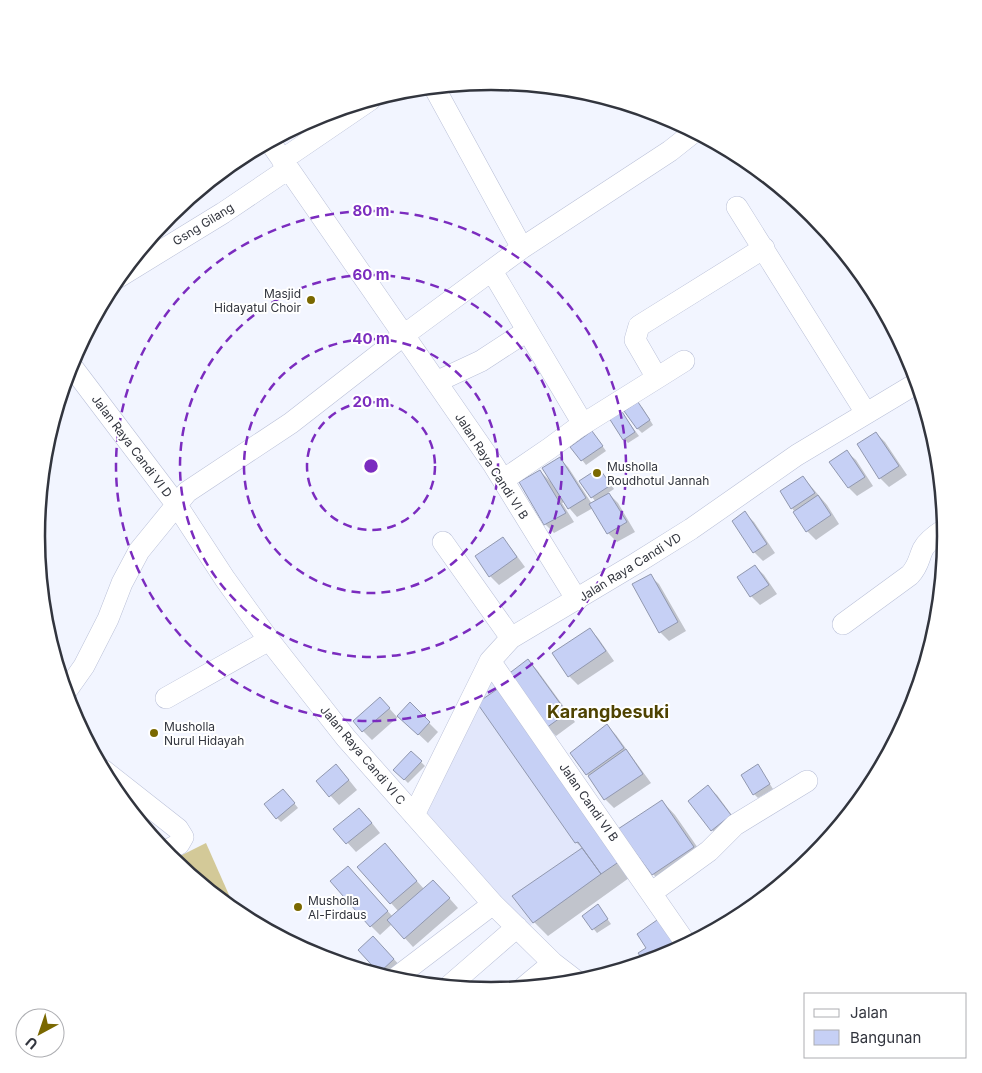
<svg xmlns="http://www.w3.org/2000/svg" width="982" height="1073" viewBox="0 0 982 1073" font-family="Inter,sans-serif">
<rect width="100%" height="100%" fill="#f2f5ff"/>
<path fill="#e2e7fb" d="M 492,678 L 601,874 L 527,928 L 427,813 Z"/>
<path fill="#d3c998" d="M 206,843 L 237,913 L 172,860 Z"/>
<path fill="#0003" d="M 642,407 L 653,425 L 642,433 L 637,428 Z
M 621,412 L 639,436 L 628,443 L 624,439 Z
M 876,433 L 885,442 L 907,475 L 889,487 L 880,478 Z
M 596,437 L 606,451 L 586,465 L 572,447 Z
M 847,452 L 856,460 L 873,486 L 857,496 L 849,488 Z
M 559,458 L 568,467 L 592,504 L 596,502 L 592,497 L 599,469 L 614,489 L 608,493 L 618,503 L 635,532 L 617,542 L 608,533 L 593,508 L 577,517 L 564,502 L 562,503 L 574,522 L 554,533 L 546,525 L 521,483 L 540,471 L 551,482 Z
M 803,477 L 827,505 L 839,524 L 816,540 L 807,531 L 792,508 Z
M 745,513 L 754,522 L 775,553 L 763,561 L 754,552 Z
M 502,539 L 511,548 L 525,567 L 499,585 L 490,576 Z
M 755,566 L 764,575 L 777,594 L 760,605 L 751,596 L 739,577 Z
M 650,576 L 659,584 L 686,631 L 669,641 L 660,632 Z
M 590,629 L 598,638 L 614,661 L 578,685 L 569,676 Z
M 528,661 L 537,670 L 575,722 L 556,736 L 547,727 Z
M 479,703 L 636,873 L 548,936 L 534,922 L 514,896 L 583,849 L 576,842 Z
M 410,704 L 438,732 L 428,743 L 399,716 L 372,740 L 363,731 L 389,708 L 397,717 Z
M 607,726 L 616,735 L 651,783 L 614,808 L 605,799 L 587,774 Z
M 411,752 L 425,766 L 408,783 L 395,770 Z
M 761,770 L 773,789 L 758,798 L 754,794 Z
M 345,775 L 357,790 L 339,805 L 317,781 Z
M 708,787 L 717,795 L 739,825 L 721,839 L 712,830 Z
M 287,794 L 298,808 L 281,822 L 277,818 Z
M 662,801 L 675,815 L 707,861 L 666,888 L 653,874 Z
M 368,818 L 380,833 L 356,852 L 335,829 Z
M 393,854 L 424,889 L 442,890 L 458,908 L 413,947 L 392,924 L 380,935 L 371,926 L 356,876 L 393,917 L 399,912 L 359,867 Z
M 601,910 L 611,924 L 597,933 L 583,916 Z
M 382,946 L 402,968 L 386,978 L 360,950 Z"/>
<path fill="#c6d0f5" stroke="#9198af" d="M 638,402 L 650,420 L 637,429 L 624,411 Z
M 621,410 L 635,432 L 623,440 L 609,418 Z
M 592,431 L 603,446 L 581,461 L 570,447 Z
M 876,432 L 899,466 L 879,479 L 857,444 Z
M 847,450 L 865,477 L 848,488 L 829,462 Z
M 560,457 L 586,498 L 568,509 L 542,468 Z
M 599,468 L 611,485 L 591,498 L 579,481 Z
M 540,470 L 566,513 L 544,525 L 519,482 Z
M 803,476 L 815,493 L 791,509 L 780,491 Z
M 609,493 L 627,522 L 607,534 L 589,504 Z
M 818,495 L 831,515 L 806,532 L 793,512 Z
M 745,511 L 767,544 L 753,553 L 732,521 Z
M 503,537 L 517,557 L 489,577 L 475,556 Z
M 755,565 L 769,585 L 750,597 L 737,577 Z
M 651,574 L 678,622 L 659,633 L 632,584 Z
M 590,628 L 606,651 L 568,677 L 552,653 Z
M 528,659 L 567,713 L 546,728 L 507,675 Z
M 499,688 L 623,859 L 601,874 L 578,842 L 575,843 L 477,703 Z
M 380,697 L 390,708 L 362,732 L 353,721 Z
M 410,702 L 430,722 L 418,735 L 397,716 Z
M 607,724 L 624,748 L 586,775 L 570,753 Z
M 626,749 L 643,774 L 604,800 L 588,776 Z
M 411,751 L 422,761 L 404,780 L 393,770 Z
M 336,764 L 349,780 L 329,797 L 316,781 Z
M 758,764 L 770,784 L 753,795 L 741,775 Z
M 708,785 L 731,815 L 711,831 L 688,801 Z
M 283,789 L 295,803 L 276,819 L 264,804 Z
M 662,800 L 694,847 L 652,875 L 618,829 Z
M 359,808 L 372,823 L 346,844 L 333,829 Z
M 385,843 L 417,881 L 390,904 L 357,867 Z
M 582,848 L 601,874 L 533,923 L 512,896 Z
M 348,866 L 388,911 L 370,927 L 330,881 Z
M 433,880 L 450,898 L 404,939 L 387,920 Z
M 598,904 L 608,919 L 592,930 L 582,916 Z
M 660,918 L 682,948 L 665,957 L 645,963 L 638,953 L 646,948 L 637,934 Z
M 373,936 L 394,959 L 379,973 L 358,950 Z
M 349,958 L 361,970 L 342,964 Z"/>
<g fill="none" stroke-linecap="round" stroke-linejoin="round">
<g stroke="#bac0d8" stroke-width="22">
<path id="minor" d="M 434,87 L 522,248
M 270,142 L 493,464 L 577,600
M 282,160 L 370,100
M 737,207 L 866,413
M 492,271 L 583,424
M 117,278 L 223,213 L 288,169
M 70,364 L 176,504 L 225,579 L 269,640 L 346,738 L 493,904 L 553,963 L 579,983
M 657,378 L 684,361
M 436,382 L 481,361 L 527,331
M 503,480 L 550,448 L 577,428 L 657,378 L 635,340 L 639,326 L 764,248
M 443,542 L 511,638
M 843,624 L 910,575 C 919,565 918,560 923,549 C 928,540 937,534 945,529
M 490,661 L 687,945
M 65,693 L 84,666 L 108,619 L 122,583 L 139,551 L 187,492 L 291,423 L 404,335 L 522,248 L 670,151 L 694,132
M 166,698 L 269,640
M 103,770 L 178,829 L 183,837 L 179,844 L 164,852
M 414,815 L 490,661 L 511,638 L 635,564 L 691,529 L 797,455 L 917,383
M 651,893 L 709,851 L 735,825 L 807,781
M 393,980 L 493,904
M 448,987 L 517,927
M 523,988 L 553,963"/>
</g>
<use href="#minor" stroke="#fff" stroke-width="21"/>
</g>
<g fill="none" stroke="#7b2cbf" stroke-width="2.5" stroke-dasharray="9 6">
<circle cx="371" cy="466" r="64"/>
<circle cx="371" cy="466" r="127"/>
<circle cx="371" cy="466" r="191"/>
<circle cx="371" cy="466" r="255"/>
</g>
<g fill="#7a6800" stroke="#fff" stroke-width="2">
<circle cx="311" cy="300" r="5"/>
<circle cx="597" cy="473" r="5"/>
<circle cx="154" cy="733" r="5"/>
<circle cx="298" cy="907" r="5"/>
</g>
<g text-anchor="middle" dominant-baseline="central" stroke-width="4" stroke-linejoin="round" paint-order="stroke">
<g font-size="12" fill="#32353e" stroke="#fff">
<text transform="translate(203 224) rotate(-32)">Gsng Gilang</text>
<text transform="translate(132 446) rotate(53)">Jalan Raya Candi VI D</text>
<text transform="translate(492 466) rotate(57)">Jalan Raya Candi VI B</text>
<text transform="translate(630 567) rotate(-32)">Jalan Raya Candi VD</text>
<text transform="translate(363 755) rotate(50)">Jalan Raya Candi VI C</text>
<text transform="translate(589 802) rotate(55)">Jalan Candi VI B</text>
</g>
<g font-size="12" fill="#32353e" stroke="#fff" text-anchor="start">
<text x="301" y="293" text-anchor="end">Masjid<tspan x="301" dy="14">Hidayatul Choir</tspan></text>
<text x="607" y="466">Musholla<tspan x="607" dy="14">Roudhotul Jannah</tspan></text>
<text x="164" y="726">Musholla<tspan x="164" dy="14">Nurul Hidayah</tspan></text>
<text x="308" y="900">Musholla<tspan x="308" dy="14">Al-Firdaus</tspan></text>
</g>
<g font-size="18" font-weight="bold" fill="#4f4300" stroke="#fff">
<text x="608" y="711">Karangbesuki</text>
</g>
</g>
<path d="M0 0H982V1073H0ZM45 536a446 446 0 1 1 892 0a446 446 0 1 1-892 0Z" fill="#fff" fill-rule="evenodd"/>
<path fill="none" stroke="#32353e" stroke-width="2.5" d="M45 536a446 446 0 1 1 892 0a446 446 0 1 1-892 0Z"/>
<circle cx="371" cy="466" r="8" fill="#7b2cbf" stroke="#fff" stroke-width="2.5"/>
<g font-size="15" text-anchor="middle" font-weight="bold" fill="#7b2cbf" stroke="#fff" stroke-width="4" stroke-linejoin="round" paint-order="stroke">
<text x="371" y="216">80 m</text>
<text x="371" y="280">60 m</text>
<text x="371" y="344">40 m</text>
<text x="371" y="407">20 m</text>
</g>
<rect x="804" y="993" width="162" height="65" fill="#ffffff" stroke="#adaeb2"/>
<rect x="814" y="1009" width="25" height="8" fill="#ffffff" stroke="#adaeb2"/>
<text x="850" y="1018" font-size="15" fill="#32353e">Jalan</text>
<rect x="814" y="1030" width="25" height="15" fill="#c6d0f5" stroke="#adaeb2"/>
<text x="850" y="1043" font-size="15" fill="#32353e">Bangunan</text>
<g transform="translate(40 1033) rotate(220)"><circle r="24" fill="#ffffff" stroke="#adaeb2"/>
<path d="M0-4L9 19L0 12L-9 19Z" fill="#7a6800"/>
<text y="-8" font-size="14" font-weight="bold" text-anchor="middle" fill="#32353e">U</text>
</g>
</svg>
